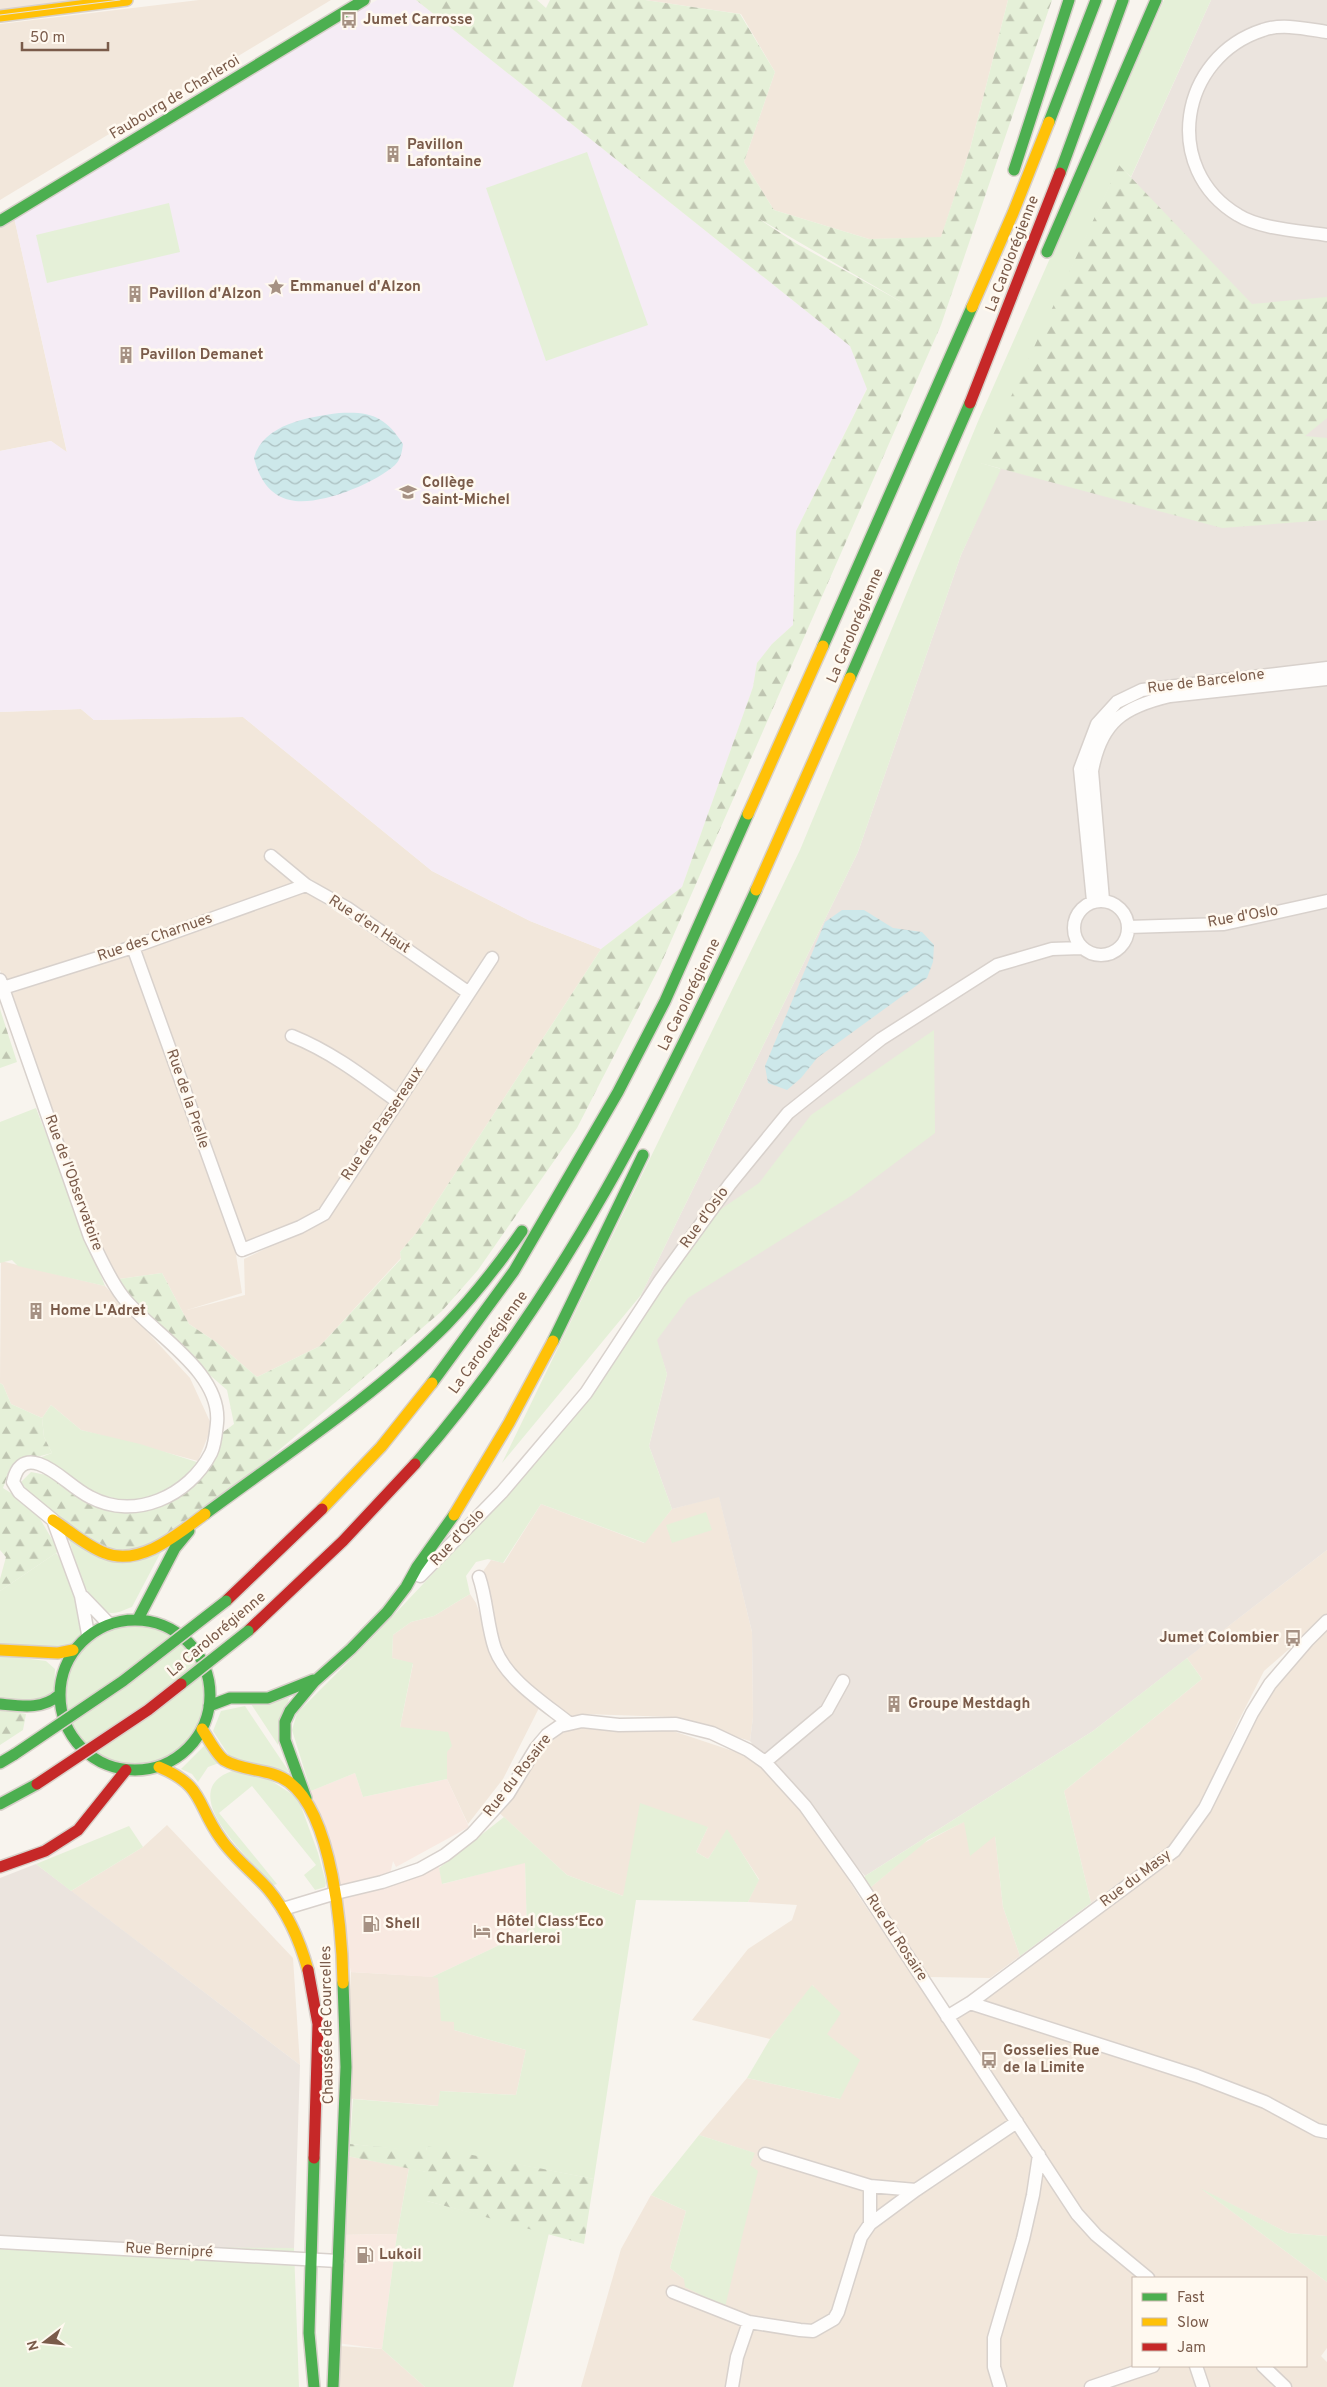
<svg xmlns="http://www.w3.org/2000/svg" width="1327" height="2387" viewBox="0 0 1327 2387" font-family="Overpass,sans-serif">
<defs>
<pattern id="forest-firs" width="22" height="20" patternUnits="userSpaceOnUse" patternTransform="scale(1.25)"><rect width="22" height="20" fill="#e5f0d8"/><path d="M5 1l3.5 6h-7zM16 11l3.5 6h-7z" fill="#bfc5b1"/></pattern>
<pattern id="water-waves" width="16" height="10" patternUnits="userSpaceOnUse" patternTransform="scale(1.25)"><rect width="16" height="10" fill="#cde8ea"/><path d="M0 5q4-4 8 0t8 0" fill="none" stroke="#abbfc0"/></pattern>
</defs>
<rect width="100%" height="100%" fill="#f8f4ee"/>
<path fill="#f2e7db" d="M 0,0 L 102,0 L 0,11 Z
M 199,0 L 331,0 L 0,200 L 0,24 Z
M 645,0 L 1008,0 L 970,149 L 941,238 L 869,239 L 774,210 L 744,162 L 775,72 L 741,14 Z
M 13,213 L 67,453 L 51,441 L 0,451 L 0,221 Z
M 81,709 L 94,720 L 243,717 L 432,871 L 530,921 L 601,949 L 417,1232 L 400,1252 L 401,1258 L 320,1346 L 257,1377 L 216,1342 L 189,1324 L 162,1273 L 112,1280 L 103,1262 L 7,995 L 306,892 L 465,995 L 320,1210 L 235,1248 L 242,1293 L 187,1310 L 245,1295 L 244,1259 L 324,1220 L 474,993 L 311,879 L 5,983 L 0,970 L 0,712 Z
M 1,1261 L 105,1286 L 190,1378 L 212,1426 L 198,1461 L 81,1430 L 51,1405 L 42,1418 L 11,1404 L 3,1385 L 0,1383 Z
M 719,1496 L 752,1632 L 753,1717 L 750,1741 L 672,1717 L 585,1714 L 563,1719 L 510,1666 L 493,1637 L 479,1577 L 491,1560 L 504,1563 L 541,1504 L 644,1543 L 672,1509 Z
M 1327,1550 L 1327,1616 L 1264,1671 L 1238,1722 L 1193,1824 L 1258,1704 L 1327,1624 L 1327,2236 L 1288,2233 L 1203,2190 L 1327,2282 L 1327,2348 L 1321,2356 L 1327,2362 L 1327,2387 L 1204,2387 L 1197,2366 L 1306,2366 L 1306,2278 L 1133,2278 L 1133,2366 L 1192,2366 L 1199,2387 L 581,2387 L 621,2249 L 651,2195 L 686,2211 L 670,2268 L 684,2279 L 750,2165 L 754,2153 L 699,2135 L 747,2078 L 840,2099 L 827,2034 L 813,1985 L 770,2039 L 692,2020 L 748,1949 L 792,1920 L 797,1905 L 748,1902 L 759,1879 L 727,1830 L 708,1859 L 696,1852 L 708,1827 L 623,1896 L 567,1875 L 495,1809 L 548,1739 L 592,1721 L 667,1729 L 748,1756 L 795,1794 L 858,1895 L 1020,2134 L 947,2017 L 1179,1839 L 1091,1903 L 1064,1791 L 1202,1679 L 1187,1658 Z
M 470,1594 L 476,1603 L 496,1662 L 540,1706 L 503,1779 L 468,1824 L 447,1779 L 447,1752 L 400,1727 L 413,1664 L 392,1658 L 393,1635 L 411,1622 L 434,1616 Z
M 965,1821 L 995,1835 L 1003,1907 L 1020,1956 L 990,1978 L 929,1977 L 865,1892 L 922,1844 Z
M 167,1825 L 293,1958 L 300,2065 L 71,1891 L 143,1847 Z
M 351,1972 L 438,1977 L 454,2022 L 454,2030 L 526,2050 L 516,2095 L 440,2091 L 439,2106 L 344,2098 Z
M 347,2156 L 409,2168 L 397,2234 L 339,2235 Z
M 340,2346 L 382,2349 L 425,2387 L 338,2387 Z"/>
<path fill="#f8e9e1" d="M 355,1773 L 363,1797 L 447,1779 L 469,1827 L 396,1867 L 393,1861 L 389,1879 L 437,1860 L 443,1884 L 525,1862 L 527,1932 L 432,1977 L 351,1972 L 311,1791 Z
M 397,2234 L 382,2349 L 337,2343 L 339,2235 Z"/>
<path fill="#ebe4de" d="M 1211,0 L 1327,0 L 1327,1550 L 1093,1731 L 865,1876 L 750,1741 L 753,1717 L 752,1632 L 719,1497 L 672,1509 L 649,1446 L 667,1374 L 641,1295 L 858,852 L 961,555 Z
M 36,1864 L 300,2065 L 294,2248 L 0,2250 L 0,1878 Z"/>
<path fill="#f5ecf5" d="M 377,0 L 416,0 L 850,346 L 867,388 L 796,531 L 793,625 L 772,644 L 757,663 L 753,687 L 682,887 L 601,949 L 530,921 L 432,871 L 243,717 L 94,720 L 81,709 L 0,712 L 0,451 L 51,441 L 67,452 L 13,213 Z"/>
<path fill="#e5f0d8" d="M 1164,0 L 1211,0 L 1131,177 L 1119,166 L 981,463 L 1001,469 L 961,555 L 858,852 L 641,1295 L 502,1463 L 800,850 L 979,419 Z
M 587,152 L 648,325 L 546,361 L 486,188 Z
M 169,203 L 180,252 L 47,283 L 36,235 Z
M 934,1030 L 935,1133 L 851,1196 L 688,1298 L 657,1340 L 667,1374 L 649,1446 L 672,1509 L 645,1543 L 541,1504 L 503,1563 L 488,1559 L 476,1562 L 466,1576 L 470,1594 L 434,1616 L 411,1622 L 393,1635 L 392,1658 L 413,1663 L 400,1727 L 448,1732 L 452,1746 L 447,1752 L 447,1779 L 363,1797 L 355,1773 L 311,1791 L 292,1730 L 297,1713 L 374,1636 L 473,1531 L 598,1375 L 714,1214 L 759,1183 L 811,1115 Z
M 36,1108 L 105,1286 L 18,1266 L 12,1260 L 0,1263 L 0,1122 Z
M 51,1405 L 81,1430 L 140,1444 L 203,1464 L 166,1497 L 140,1505 L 102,1495 L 23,1464 L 52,1453 L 44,1437 L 42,1418 Z
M 706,1512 L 712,1530 L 672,1543 L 666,1525 Z
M 68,1535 L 163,1548 L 132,1607 C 126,1609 119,1613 113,1613 C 88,1615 73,1553 68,1535 Z
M 56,1553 L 74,1578 L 86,1617 L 78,1644 C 88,1637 97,1628 110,1624 C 198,1596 250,1721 170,1761 C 155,1769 135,1772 119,1768 C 87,1759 58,1728 60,1693 C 60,1678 67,1664 73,1650 L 0,1651 L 0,1591 Z
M 0,1655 L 46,1661 L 55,1669 L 54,1691 L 48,1702 L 0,1700 Z
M 1187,1658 L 1202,1679 L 1064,1791 L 1091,1903 L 1020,1956 L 1003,1907 L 995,1836 L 970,1856 L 964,1822 L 928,1840 L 865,1892 L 865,1876 L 1093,1731 Z
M 289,1698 L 278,1745 L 251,1704 Z
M 245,1706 L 290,1773 L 230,1757 L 213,1731 L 221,1711 Z
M 204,1746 L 219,1763 L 208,1767 L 198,1782 L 192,1774 L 181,1769 Z
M 232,1771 L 267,1778 L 298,1798 L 318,1853 L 326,1883 L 325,1887 L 315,1890 L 304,1875 L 316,1865 L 252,1786 L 219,1813 L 277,1884 L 274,1885 C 253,1863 172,1792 232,1771 Z
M 640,1803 L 708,1827 L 696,1852 L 708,1859 L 727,1829 L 759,1880 L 748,1902 L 636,1900 L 594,2179 L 427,2147 L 426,2152 L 350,2144 L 353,2099 L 438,2106 L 440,2091 L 516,2095 L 526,2050 L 454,2030 L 454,2022 L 441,2021 L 438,1978 L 432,1977 L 527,1932 L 525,1863 L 442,1884 L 439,1868 L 504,1817 L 567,1875 L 623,1896 Z
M 129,1826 L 143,1847 L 71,1891 L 36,1864 Z
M 812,1985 L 841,2013 L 827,2034 L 860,2060 L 840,2099 L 747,2078 L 770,2039 Z
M 699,2135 L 755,2153 L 750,2165 L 758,2171 L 725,2307 L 685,2287 L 684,2279 L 670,2268 L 686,2211 L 651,2195 Z
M 409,2168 L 427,2172 L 427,2201 L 549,2233 L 513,2387 L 425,2387 L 382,2349 L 397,2234 Z
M 1200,2188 L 1288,2233 L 1327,2236 L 1327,2282 Z
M 0,2246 L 294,2248 L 299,2387 L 0,2387 Z"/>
<path fill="url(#forest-firs)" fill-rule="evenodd" d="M 416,0 L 537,0 L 546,8 L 550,0 L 645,0 L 740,14 L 775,72 L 744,162 L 774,210 L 869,239 L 941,237 L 970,149 L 1008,0 L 1052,0 L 941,325 L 660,966 L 577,1128 L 478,1270 L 442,1311 L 203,1515 L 125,1557 L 44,1512 L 21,1482 L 31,1472 L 62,1478 L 95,1499 L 136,1510 L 176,1497 L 222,1433 L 234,1424 L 227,1390 L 151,1324 L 112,1280 L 162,1273 L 189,1324 L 216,1342 L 257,1377 L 320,1346 L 401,1259 L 400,1252 L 417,1232 L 601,949 L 682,887 L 753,687 L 757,663 L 772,644 L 793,625 L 796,531 L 867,389 L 850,346 ZM 756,217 L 905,304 L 797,244 Z
M 1119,165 L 1252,304 L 1327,297 L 1327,418 L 1305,436 L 1327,438 L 1327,520 L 1222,528 L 980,463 Z
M 0,1009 L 17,1062 L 0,1068 Z
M 0,1383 L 3,1385 L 11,1404 L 42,1418 L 44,1437 L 52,1453 L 21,1461 L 10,1468 L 3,1488 L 33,1507 L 59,1551 L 0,1591 L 0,1579 L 6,1557 L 0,1550 Z
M 0,1709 L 26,1714 L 23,1730 L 0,1745 Z
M 350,2144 L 426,2151 L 427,2146 L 594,2179 L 584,2244 L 427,2201 L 426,2172 L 347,2156 Z"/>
<path fill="url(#water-waves)" d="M 339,413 C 371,411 386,417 403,444 C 402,451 401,459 395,465 C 374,484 317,507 290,500 C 268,495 259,477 254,458 C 263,424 309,417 339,413 Z
M 842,910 L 864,910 L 893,928 L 922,932 L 934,945 L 933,962 L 927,978 L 817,1058 L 801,1078 L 787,1090 L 768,1083 L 765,1066 L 825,922 Z"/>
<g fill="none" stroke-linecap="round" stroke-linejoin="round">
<g stroke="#d8d1cc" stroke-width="15">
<path id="street" d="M 1327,32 C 1307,29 1282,23 1263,30 C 1179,57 1161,169 1238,215 C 1260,229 1301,231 1327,235
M 271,856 L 306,885 L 347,908 L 469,993
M 1103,900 L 1092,771 C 1101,722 1123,707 1170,696 L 1327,679
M1074 928a27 27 0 1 1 54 0a27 27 0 1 1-54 0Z
M 1093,901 L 1080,769 L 1097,724 L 1117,702 L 1142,690 L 1327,668
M 1128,927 L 1224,924 L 1327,901
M 133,947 L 242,1250 L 300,1227 L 324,1214 L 492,958
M 0,980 L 90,1237 C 100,1257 109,1279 123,1297 C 151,1333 222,1371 217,1423 C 216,1432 215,1445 211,1453 C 189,1496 135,1521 90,1497 C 72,1488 57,1470 39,1464 C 23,1459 16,1468 13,1482 L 19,1492 L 53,1520 L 81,1596 L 88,1634
M 3,988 L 133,947 L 306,885
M 292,1036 C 332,1052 364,1077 398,1102
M 420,1576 L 502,1492 L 586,1393 L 659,1282 L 730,1184 L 788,1113 L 881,1039 L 997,965 L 1052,949 L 1081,948
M 479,1577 C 487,1600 487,1626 495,1649 C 507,1680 544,1703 569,1723
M 83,1597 L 109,1624
M 765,1762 L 827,1710 L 843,1681
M 283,1909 L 336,1893 L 382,1882 L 420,1869 L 445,1855 L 472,1834 L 508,1794 L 536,1748 L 547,1735 L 560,1726 L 582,1721 L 619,1725 L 676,1724 L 712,1733 L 748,1750 L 765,1762 L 805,1806 L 857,1879 L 1077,2214 L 1096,2235 L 1148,2278
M 970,2003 L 1197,2076 L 1265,2102 L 1317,2130 L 1327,2132
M 947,2017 L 970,2003 L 1174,1851 L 1205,1808 L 1252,1713 L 1270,1684 L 1307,1641 L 1327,1621
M 765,2154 L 870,2186 L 916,2190
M 870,2186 L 870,2224
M 0,2242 L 338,2261
M 673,2292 L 749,2322 L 800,2330 L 813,2331 L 834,2319 L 838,2312 L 861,2237 L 870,2224 L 916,2190 L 1017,2122
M 1196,2366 L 1203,2387
M 1263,2366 L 1285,2387
M 732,2387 L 737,2357 L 749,2322
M 1000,2387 L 994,2367 L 994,2338 L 1023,2239 L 1033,2195 L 1039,2155
M 1091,2387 L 1153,2366"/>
</g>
<g stroke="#d8d0ca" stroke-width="14">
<path id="fast" d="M 1049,122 L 1096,0
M 1014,170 L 1069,0
M 1060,173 L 1123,0
M 0,221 L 364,0
M 1047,252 L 1156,0
M 823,646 L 972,307
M 850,678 L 970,403
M 553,1341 L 643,1155
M 432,1383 L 514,1271 L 618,1092 L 665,1001 L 748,814
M 415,1464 C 562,1296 664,1091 756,890
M 205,1514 C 286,1454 374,1397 446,1325 C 474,1296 499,1264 522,1231
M 138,1619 L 175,1548 L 189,1531
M60 1695a75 75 0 1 1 150 0a75 75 0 1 1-150 0Z
M 0,1704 C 21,1706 42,1710 59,1695
M 209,1706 L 230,1698 L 268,1698 L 313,1680
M 0,1763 L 15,1754
M 306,1798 L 285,1740 L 285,1722 L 290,1711 L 314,1682 L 351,1649 L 387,1612 L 406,1587 L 417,1567 L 454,1515
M 0,1804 L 37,1784
M 314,2387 L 309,2333 L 314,2158
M 333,2387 L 346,2067 L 343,1983"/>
</g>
<g stroke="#d8d0ca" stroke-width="14">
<path id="slow" d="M 0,16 L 127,0
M 972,307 L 1013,213 L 1049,122
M 748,814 L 823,646
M 756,890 L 850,678
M 322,1509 L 381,1447 L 432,1383
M 454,1515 L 509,1423 L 553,1341
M 53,1520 C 70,1531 86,1546 105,1553 C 140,1567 178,1534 205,1514
M 0,1650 L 58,1653 L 73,1650
M 202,1729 C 208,1738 216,1754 224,1760 C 244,1772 270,1768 289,1782 C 333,1815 342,1931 343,1983
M 159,1767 C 205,1786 196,1805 221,1839 C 234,1858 253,1872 268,1889 C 288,1913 300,1941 308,1970"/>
</g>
<g stroke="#d8d0ca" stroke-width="14">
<path id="jam" d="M 970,403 L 1060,173
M 226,1601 L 322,1509
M 248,1631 L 343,1541 L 415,1464
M 0,1867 L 45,1851 L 78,1830 L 126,1770
M 308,1970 L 318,2024 L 314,2158"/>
</g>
<use href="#street" stroke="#fefdfc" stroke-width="12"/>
<use href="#fast" stroke="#4caf50" stroke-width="11"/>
<use href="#slow" stroke="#ffc107" stroke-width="11"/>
<use href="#jam" stroke="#c62828" stroke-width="11"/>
<path stroke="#e5e3e6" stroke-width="1" d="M 0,15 L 120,0"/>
<g stroke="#dad1ca" stroke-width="14" stroke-linecap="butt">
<path id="fast-bridge" d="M 181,1684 L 248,1631
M 15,1754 L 123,1681 L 226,1601"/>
</g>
<g stroke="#dad1ca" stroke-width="14" stroke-linecap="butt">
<path id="jam-bridge" d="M 37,1784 L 148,1710 L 181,1684"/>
</g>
<use href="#fast-bridge" stroke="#4caf50" stroke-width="11"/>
<use href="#jam-bridge" stroke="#c62828" stroke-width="11"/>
</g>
<defs>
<g id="bus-bare" transform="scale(1.35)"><path d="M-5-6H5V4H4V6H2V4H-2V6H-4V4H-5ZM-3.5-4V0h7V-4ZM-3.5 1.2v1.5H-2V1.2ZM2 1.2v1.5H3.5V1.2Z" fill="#a69183" stroke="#fff9f0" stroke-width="2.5" paint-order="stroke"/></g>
<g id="building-bare" transform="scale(1.35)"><path d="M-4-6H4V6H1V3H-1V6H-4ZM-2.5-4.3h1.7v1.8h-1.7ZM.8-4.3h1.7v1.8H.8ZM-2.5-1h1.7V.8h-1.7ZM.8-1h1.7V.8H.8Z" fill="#a69183" stroke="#fff9f0" stroke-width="2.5" paint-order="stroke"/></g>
<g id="sight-bare" transform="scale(1.35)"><path d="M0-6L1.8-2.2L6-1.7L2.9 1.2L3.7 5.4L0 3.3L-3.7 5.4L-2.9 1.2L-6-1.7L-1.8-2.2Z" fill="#a69183" stroke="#fff9f0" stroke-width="2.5" paint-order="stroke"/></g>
<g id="school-bare" transform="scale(1.35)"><path d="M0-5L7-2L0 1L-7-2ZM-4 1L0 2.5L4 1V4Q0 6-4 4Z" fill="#a69183" stroke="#fff9f0" stroke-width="2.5" paint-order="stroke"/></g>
<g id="fuel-bare" transform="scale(1.35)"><path d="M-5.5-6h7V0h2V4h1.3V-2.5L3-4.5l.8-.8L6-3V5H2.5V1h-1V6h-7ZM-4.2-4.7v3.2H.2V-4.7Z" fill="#a69183" stroke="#fff9f0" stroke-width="2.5" paint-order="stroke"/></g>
<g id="hotel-bare" transform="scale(1.35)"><path d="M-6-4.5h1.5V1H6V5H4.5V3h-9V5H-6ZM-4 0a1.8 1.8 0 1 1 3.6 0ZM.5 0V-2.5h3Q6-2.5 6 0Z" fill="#a69183" stroke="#fff9f0" stroke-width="2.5" paint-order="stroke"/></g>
</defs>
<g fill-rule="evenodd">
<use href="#bus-bare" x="349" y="20"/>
<use href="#building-bare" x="393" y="154"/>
<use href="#sight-bare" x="276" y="287"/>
<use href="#building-bare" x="135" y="294"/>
<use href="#building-bare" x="126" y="355"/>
<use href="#school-bare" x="408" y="492"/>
<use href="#building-bare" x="36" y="1311"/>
<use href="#bus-bare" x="1293" y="1638"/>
<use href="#building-bare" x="894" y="1704"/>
<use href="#fuel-bare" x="371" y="1924"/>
<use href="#hotel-bare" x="482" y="1931"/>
<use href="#bus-bare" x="989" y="2060"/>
<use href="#fuel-bare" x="365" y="2255"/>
</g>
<g text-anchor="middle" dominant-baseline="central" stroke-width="5" stroke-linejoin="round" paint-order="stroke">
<g font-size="15" font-weight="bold" fill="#7a5b4a" stroke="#fff9f0" text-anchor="start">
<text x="363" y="20">Jumet Carrosse</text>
<text x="407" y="145">Pavillon<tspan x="407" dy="17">Lafontaine</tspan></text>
<text x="290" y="287">Emmanuel d'Alzon</text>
<text x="149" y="294">Pavillon d'Alzon</text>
<text x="140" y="355">Pavillon Demanet</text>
<text x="422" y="483">Collège<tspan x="422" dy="17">Saint-Michel</tspan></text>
<text x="50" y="1311">Home L'Adret</text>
<text x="1279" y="1638" text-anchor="end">Jumet Colombier</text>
<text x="908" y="1704">Groupe Mestdagh</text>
<text x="496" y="1922">Hôtel Class‘Eco<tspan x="496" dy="17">Charleroi</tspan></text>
<text x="385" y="1924">Shell</text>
<text x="1003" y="2051">Gosselies Rue<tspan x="1003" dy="17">de la Limite</tspan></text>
<text x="379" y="2255">Lukoil</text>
</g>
<g font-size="15" fill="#7a5b4a" stroke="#fff9f0">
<text transform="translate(175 98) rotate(-31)">Faubourg de Charleroi</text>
<text transform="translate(1013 254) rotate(-69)">La Carolorégienne</text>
<text transform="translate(856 626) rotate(-67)">La Carolorégienne</text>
<text transform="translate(1206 682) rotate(-7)">Rue de Barcelone</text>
<text transform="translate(1243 917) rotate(-10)">Rue d'Oslo</text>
<text transform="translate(369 925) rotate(33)">Rue d'en Haut</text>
<text transform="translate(155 938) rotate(-19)">Rue des Charnues</text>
<text transform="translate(690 995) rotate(-64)">La Carolorégienne</text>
<text transform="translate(187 1099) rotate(71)">Rue de la Prelle</text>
<text transform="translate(383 1124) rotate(-56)">Rue des Passereaux</text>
<text transform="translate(73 1183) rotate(70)">Rue de l'Observatoire</text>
<text transform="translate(705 1218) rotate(-54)">Rue d'Oslo</text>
<text transform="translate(489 1343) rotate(-54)">La Carolorégienne</text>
<text transform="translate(458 1538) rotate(-47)">Rue d'Oslo</text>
<text transform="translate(217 1635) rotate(-40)">La Carolorégienne</text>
<text transform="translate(518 1776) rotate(-52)">Rue du Rosaire</text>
<text transform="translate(1136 1879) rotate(-37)">Rue du Masy</text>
<text transform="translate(896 1938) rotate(57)">Rue du Rosaire</text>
<text transform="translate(328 2025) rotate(-91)">Chaussée de Courcelles</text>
<text transform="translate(169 2251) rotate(3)">Rue Bernipré</text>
</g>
</g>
<rect x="1132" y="2277" width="175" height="90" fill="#fff9f0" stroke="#cabaae"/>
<rect x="1142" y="2293" width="25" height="8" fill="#4caf50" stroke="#cabaae"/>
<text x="1177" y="2302" font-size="15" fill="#7a5b4a">Fast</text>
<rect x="1142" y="2318" width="25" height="8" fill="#ffc107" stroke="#cabaae"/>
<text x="1177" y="2327" font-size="15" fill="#7a5b4a">Slow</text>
<rect x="1142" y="2343" width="25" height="8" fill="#c62828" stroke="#cabaae"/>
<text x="1177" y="2352" font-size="15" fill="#7a5b4a">Jam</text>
<g transform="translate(45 2342) rotate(254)" stroke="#fff9f0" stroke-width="4" paint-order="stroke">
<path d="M0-4L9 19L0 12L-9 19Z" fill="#7a5b4a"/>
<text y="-8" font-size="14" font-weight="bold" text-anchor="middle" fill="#7a5b4a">N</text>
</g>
<path d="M22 42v8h86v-8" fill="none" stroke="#7a5b4a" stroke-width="2.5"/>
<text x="30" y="42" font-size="15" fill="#7a5b4a" stroke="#fff9f0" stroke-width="4" paint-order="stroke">50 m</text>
</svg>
